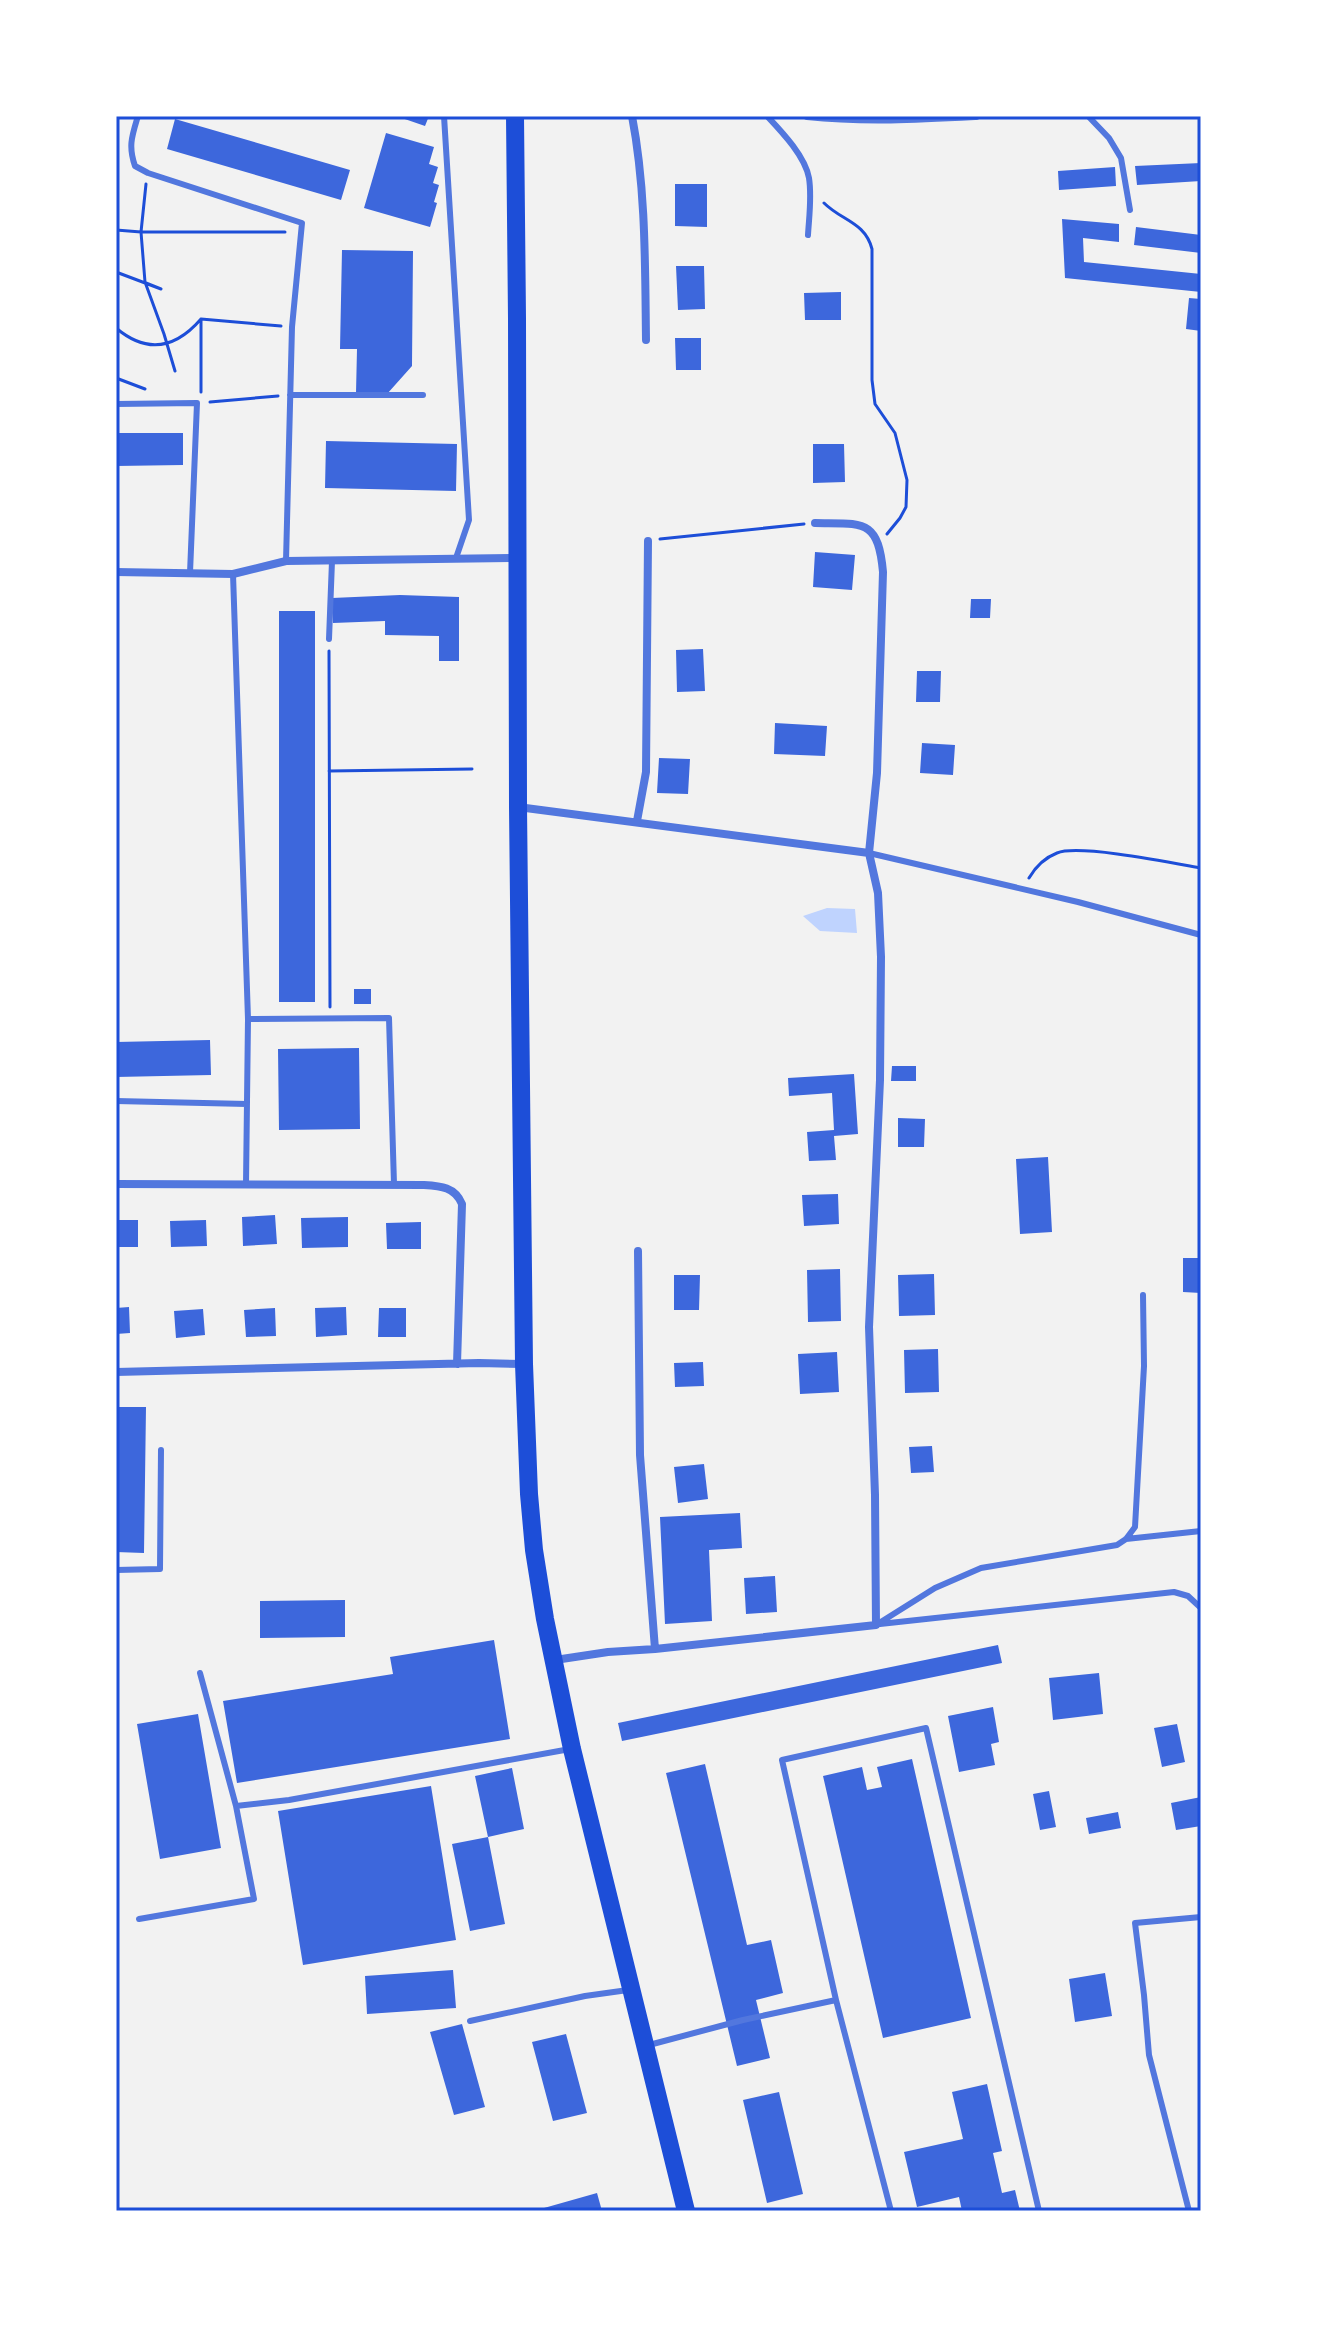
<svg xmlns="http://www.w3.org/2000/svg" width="1317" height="2327" viewBox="0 0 1317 2327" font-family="'Exo 2',sans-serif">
<rect width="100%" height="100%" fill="#f2f2f2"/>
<path fill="#bfd3fe" d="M 827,908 L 855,909 L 857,933 L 820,931 L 803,916 Z"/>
<path fill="#3d67dc" d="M 396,116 L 429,116 L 425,126 Z
M 175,119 L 350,170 L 341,200 L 167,149 Z
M 386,133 L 434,147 L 429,164 L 438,167 L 433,183 L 439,185 L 434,202 L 437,203 L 430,227 L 364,208 Z
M 1201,163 L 1201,181 L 1137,185 L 1135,166 Z
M 1115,167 L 1116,186 L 1059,190 L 1058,171 Z
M 675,184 L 707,184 L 707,227 L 675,226 Z
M 1062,219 L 1119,224 L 1119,242 L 1083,238 L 1084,262 L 1201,274 L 1201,292 L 1065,278 Z
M 1136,227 L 1201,235 L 1201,253 L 1134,245 Z
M 342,250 L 413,251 L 412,366 L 387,394 L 356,393 L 357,349 L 340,349 Z
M 676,266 L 704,266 L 705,309 L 678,310 Z
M 841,292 L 841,320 L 805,320 L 804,293 Z
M 1189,298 L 1201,299 L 1201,331 L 1186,329 Z
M 675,338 L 701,338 L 701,370 L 676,370 Z
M 116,433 L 183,433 L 183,465 L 116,466 Z
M 326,441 L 457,444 L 456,491 L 325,488 Z
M 813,444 L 844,444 L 845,482 L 813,483 Z
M 815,552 L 855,555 L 852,590 L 813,587 Z
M 400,595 L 459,597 L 459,661 L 439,661 L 439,636 L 385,635 L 385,621 L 333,623 L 332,598 Z
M 971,599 L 991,599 L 990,618 L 970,618 Z
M 279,611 L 315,611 L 315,1002 L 279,1002 Z
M 703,649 L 705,691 L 677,692 L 676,650 Z
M 917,671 L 941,671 L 940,702 L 916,702 Z
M 775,723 L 827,726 L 825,756 L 774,754 Z
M 922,743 L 955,745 L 953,775 L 920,773 Z
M 659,758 L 690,759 L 688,794 L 657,793 Z
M 354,989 L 371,989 L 371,1004 L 354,1004 Z
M 210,1040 L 211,1075 L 116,1077 L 116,1042 Z
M 359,1048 L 360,1129 L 279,1130 L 278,1049 Z
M 892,1066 L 916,1066 L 916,1081 L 891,1081 Z
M 854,1074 L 858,1134 L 834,1136 L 836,1160 L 809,1161 L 807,1132 L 834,1130 L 832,1093 L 789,1096 L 788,1078 Z
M 898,1118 L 925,1119 L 924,1147 L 898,1147 Z
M 1048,1157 L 1052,1232 L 1020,1234 L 1016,1159 Z
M 838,1194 L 839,1224 L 804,1226 L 802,1195 Z
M 275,1215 L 277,1244 L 243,1246 L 242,1217 Z
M 348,1217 L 348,1247 L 302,1248 L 301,1218 Z
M 116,1220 L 138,1220 L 138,1247 L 116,1247 Z
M 206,1220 L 207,1246 L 171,1247 L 170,1221 Z
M 421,1222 L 421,1249 L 387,1249 L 386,1223 Z
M 1183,1258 L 1201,1258 L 1201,1293 L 1183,1292 Z
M 840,1269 L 841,1321 L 808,1322 L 807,1270 Z
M 934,1274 L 935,1315 L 899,1316 L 898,1275 Z
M 674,1275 L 700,1275 L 699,1310 L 674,1310 Z
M 129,1307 L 130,1333 L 116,1334 L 116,1308 Z
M 346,1307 L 347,1335 L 316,1337 L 315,1308 Z
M 275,1308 L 276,1336 L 246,1337 L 244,1310 Z
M 379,1308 L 406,1308 L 406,1337 L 378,1337 Z
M 203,1309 L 205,1335 L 176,1338 L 174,1311 Z
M 938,1349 L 939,1392 L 905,1393 L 904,1350 Z
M 837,1352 L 839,1392 L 800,1394 L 798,1354 Z
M 703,1362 L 704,1386 L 675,1387 L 674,1363 Z
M 116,1407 L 146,1407 L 144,1553 L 116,1552 Z
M 932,1446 L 934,1472 L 911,1473 L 909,1447 Z
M 704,1464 L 708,1499 L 678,1503 L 674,1467 Z
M 740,1513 L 742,1548 L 709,1550 L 712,1621 L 665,1624 L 660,1517 Z
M 775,1576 L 777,1612 L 746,1614 L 744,1578 Z
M 345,1600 L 345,1637 L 260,1638 L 260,1601 Z
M 494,1640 L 510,1739 L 237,1783 L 223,1701 L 393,1674 L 390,1657 Z
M 998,1645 L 1002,1663 L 622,1741 L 618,1723 Z
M 1099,1673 L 1103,1714 L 1053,1720 L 1049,1678 Z
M 993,1707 L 999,1742 L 991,1744 L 995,1765 L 959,1772 L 948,1716 Z
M 198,1714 L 221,1848 L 160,1859 L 137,1724 Z
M 1177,1724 L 1185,1762 L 1162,1767 L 1154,1728 Z
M 912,1759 L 971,2018 L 883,2038 L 823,1776 L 862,1767 L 867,1790 L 882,1787 L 877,1767 Z
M 705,1764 L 747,1945 L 771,1940 L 783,1993 L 756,2000 L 770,2058 L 737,2066 L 666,1773 Z
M 512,1768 L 524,1829 L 488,1837 L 475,1776 Z
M 431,1786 L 456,1940 L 303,1965 L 278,1811 Z
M 1049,1791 L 1056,1827 L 1040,1830 L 1033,1794 Z
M 1201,1797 L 1201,1826 L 1176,1830 L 1171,1803 Z
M 1118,1812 L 1121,1828 L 1089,1834 L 1086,1818 Z
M 488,1837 L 505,1924 L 470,1931 L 452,1844 Z
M 453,1970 L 456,2008 L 367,2014 L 365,1976 Z
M 1105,1973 L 1112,2016 L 1075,2022 L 1069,1979 Z
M 462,2024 L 485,2107 L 454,2115 L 430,2032 Z
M 566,2034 L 587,2113 L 553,2121 L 532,2042 Z
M 987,2084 L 1002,2151 L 993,2153 L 1002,2193 L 1015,2190 L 1020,2211 L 962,2211 L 959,2197 L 917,2207 L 904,2152 L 963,2139 L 952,2092 Z
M 779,2092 L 803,2194 L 767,2203 L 743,2100 Z
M 597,2193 L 602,2211 L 545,2211 L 544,2208 Z"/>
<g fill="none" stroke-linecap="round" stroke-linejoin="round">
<path stroke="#1d4ed8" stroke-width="3" d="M 146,184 L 141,232 L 145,282 L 164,334 L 175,371
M 824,203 C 842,221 865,222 872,249 L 872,380 L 875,404 L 895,433 L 907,480 L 906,507 L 900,518 L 887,534
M 116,230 L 141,232 L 285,232
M 116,272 L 161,289 L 146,283
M 201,319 L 281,326
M 116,328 C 147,354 175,349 201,319
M 116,378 L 145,389
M 201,392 L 201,319
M 210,402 L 278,396
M 660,539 L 804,524
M 329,651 L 330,1007
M 329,771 L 472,769
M 1029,878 C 1036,866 1044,858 1057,853 C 1079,844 1173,863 1201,868"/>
<path stroke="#5277de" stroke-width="6" d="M 138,116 C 132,136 128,146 135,166 L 148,173 L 302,223 L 292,327 L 286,561
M 444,116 L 469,520 L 456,558
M 767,116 C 782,132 805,156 809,178 C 812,197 809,217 808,235
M 1088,116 L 1109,138 L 1121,158 L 1130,210
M 290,395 L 423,395
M 116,404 L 197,403 L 190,573
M 233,574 L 248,1019 L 246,1184
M 329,639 L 332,561
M 869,853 L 1078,902 L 1201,935
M 248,1019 L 389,1018 L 394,1184
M 116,1101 L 247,1104
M 1126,1539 L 1201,1531
M 116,1570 L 160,1569 L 161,1450
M 880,1624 L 1174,1592 L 1188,1596 L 1201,1608
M 876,1625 L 935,1588 L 981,1568 L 1117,1545 L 1126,1539 L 1135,1527 L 1144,1366 L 1143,1295
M 200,1673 L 236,1806 L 289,1800 L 570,1749
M 139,1919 L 254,1899 L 236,1806
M 470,2021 L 585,1996 L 628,1990
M 649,2045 L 743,2020 L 836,2000
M 891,2211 L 836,2000 L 782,1760 L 926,1728 L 1039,2211
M 1189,2211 L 1149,2055 L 1144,1995 L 1135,1923 L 1201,1917"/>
<path stroke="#5277de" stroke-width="8" d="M 632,116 C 646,189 645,266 646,340
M 807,116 C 863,122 919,119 976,116
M 116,572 L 233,574 L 286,561 L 516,558
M 518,807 L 869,853
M 637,821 L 646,772 L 648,541
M 116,1184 L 424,1185 C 441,1186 455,1187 462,1204 L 457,1364
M 638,1251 L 640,1455 L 655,1649
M 116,1372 L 479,1363 L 523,1364
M 555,1660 L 608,1652 L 655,1649 L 876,1625 L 875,1495 L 869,1327 L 880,1080 L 881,957 L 878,893 L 869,853 L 877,773 L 883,572 C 878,518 863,524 815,523"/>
<path stroke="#1d4ed8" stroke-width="18" d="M 515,116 L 517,318 L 518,807 L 524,1364 L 529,1494 L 534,1550 L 545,1619 L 572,1749 L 686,2211"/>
</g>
<rect width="1317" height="2327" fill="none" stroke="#ffffff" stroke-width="236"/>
<rect x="118" y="118" width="1081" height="2091" fill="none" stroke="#1d4ed8" stroke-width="3"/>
</svg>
